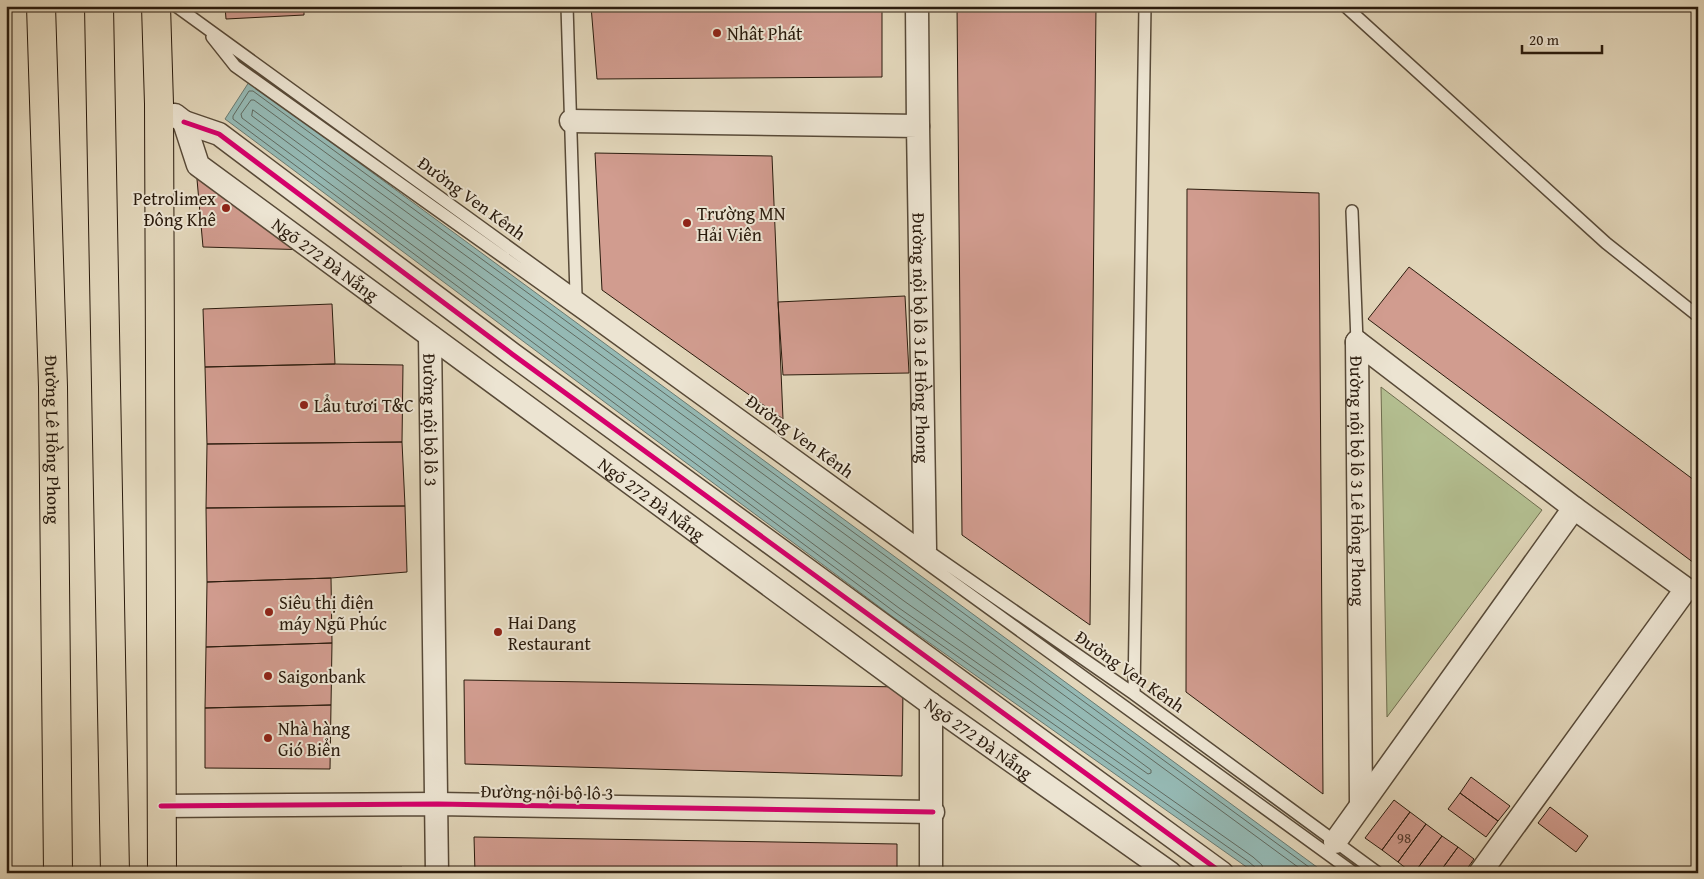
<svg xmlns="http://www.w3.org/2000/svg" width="1704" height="879" viewBox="0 0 1704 879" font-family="'Gentium Book Plus',serif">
<rect width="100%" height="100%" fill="#e2d6ba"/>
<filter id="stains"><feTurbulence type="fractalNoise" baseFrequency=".004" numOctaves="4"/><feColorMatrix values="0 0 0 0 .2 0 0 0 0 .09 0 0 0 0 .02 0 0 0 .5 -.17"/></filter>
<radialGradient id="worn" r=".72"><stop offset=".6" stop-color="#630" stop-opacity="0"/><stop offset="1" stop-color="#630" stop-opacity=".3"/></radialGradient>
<path fill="#b3be90" stroke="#6e6c4e" d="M 1381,387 L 1542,510 L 1387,717 Z"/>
<path fill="#95b9b4" stroke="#6a7a71" d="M 249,82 L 1325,873 L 1255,873 L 893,617 L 225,119 Z"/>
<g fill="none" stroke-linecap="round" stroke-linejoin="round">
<path stroke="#606a60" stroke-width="1" d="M 253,110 L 1151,770 L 1151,773 L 1148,774 L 904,601 L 252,116 Z
M 1258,873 L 1256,868 L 1249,862 L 896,613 L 233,119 L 233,116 L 249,91 L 253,91 L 1317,873
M 1264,873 L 1262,865 L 1253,857 L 899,608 L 242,118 L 241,114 L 251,100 L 254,100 L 1306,873"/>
</g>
<path fill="#d19c8f" stroke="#2a1b0d" d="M 225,6 L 304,6 L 304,15 L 226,19 Z
M 591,6 L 882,6 L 882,77 L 597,79 Z
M 957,6 L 1096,6 L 1090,625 L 962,535 Z
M 595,153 L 772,156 L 783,419 L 602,290 Z
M 196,168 L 313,250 L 203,247 Z
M 1187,189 L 1319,193 L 1323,794 L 1186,692 Z
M 1409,267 L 1698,483 L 1698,566 L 1368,319 Z
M 905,296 L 909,373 L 783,375 L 778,302 Z
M 332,304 L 335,364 L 205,367 L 203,309 Z
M 335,364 L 403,365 L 402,442 L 207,444 L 205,367 Z
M 402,442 L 405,506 L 206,508 L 207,444 Z
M 405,506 L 407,572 L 331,578 L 207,582 L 206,508 Z
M 331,578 L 332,643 L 206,647 L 207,582 Z
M 332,643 L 331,705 L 205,708 L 206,647 Z
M 464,680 L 903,687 L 902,776 L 465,764 Z
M 331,705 L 330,769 L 205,768 L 205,708 Z
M 1471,777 L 1510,806 L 1498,821 L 1460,793 Z
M 1460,793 L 1498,821 L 1486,837 L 1448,809 Z
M 1394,800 L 1410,812 L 1382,850 L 1365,838 Z
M 1550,807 L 1588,836 L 1576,852 L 1538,823 Z
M 1410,812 L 1426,824 L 1398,862 L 1382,850 Z
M 1426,824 L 1442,836 L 1414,873 L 1412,873 L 1398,862 Z
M 1442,836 L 1458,847 L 1439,873 L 1414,873 Z
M 474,837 L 897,844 L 897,873 L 475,873 Z
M 1458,847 L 1474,859 L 1464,873 L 1439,873 Z
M 210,867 L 402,867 L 402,873 L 210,873 Z"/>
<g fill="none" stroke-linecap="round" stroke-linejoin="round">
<g stroke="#584a38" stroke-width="14">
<path id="service" d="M 176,6 L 925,549 L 1134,694 L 1378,873
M 567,6 L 576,295
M 1345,6 L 1606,243 L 1698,316
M 212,37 L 235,66 L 586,316 L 1354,873
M 1352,211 L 1357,342
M 1134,694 L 1145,6"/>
</g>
<g stroke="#584a38" stroke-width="25">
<g id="minor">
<path d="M 917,6 L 918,126"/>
<path id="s1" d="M 175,115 L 184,122 L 198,165 L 931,704 L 1170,873"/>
<path id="s2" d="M 571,121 L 918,126 L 925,549"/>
<path d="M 184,122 L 219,134 L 512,354 L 1222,873"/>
<path id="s3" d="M 430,336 L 437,873"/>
<path d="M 1357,342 L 1574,508 L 1686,589 L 1480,873"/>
<path id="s4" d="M 1357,342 L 1361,802"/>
<path d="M 161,806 L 438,804 L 933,812"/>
<path d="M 1335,842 L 1574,508"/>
<path d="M 931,873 L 931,704"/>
</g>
</g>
<g stroke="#2a1b0d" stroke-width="30">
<g id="primary">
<path id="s5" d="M 41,6 L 53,387 L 58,873"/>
<path d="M 99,6 L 115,873"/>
<path d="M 156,6 L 159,104 L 162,873"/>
</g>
</g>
<use href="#service" stroke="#ece4d2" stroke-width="11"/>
<use href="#minor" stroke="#ece4d2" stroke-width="22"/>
<use href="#primary" stroke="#e2d6ba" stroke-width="28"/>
<g stroke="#ece4d2" stroke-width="8">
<path id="cycleway" d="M 184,122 L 219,134 L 512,354 L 1222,873
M 161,806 L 438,804 L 933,812"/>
</g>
<use href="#cycleway" stroke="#d6006c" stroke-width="5"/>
</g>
<g fill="#8f2418" stroke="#ece4d2" stroke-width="2">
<circle cx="717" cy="33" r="5"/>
<circle cx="226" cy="208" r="5"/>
<circle cx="687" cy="223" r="5"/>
<circle cx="304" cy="405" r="5"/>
<circle cx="269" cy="612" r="5"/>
<circle cx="498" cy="632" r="5"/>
<circle cx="268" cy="676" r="5"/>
<circle cx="268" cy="738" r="5"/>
</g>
<g text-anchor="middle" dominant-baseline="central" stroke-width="4" stroke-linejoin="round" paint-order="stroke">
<g font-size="15" fill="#543b2e">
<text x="1404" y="837">98</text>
</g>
<g font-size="18" fill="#2a1b0d" stroke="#ece4d2" text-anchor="start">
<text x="727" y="33">Nhât Phát</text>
<text x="216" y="198" text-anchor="end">Petrolimex<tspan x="216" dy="21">Đông Khê</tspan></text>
<text x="697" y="213">Trường MN<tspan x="697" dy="21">Hải Viên</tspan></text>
<text x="314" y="405">Lẩu tươi T&amp;C</text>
<text x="279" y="602">Siêu thị điện<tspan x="279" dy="21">máy Ngũ Phúc</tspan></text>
<text x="508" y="622">Hai Dang<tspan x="508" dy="21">Restaurant</tspan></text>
<text x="278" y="676">Saigonbank</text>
<text x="278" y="728">Nhà hàng<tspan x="278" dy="21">Gió Biển</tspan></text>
</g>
<g font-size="18" fill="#2a1b0d" stroke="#ece4d2">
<text transform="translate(472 198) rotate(36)">Đường Ven Kênh</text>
<text stroke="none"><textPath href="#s1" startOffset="215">Ngõ 272 Đà Nẵng</textPath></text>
<text stroke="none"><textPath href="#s2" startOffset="559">Đường nội bộ lô 3 Lê Hồng Phong</textPath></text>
<text stroke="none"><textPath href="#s3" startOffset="84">Đường nội bộ lô 3</textPath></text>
<text transform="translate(800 436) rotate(36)">Đường Ven Kênh</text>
<text stroke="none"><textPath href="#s5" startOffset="434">Đường Lê Hồng Phong</textPath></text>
<text stroke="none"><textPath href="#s4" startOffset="139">Đường nội bộ lô 3 Lê Hồng Phong</textPath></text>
<text stroke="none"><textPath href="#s1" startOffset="620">Ngõ 272 Đà Nẵng</textPath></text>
<text transform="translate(1130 671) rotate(35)">Đường Ven Kênh</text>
<text stroke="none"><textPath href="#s1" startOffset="1025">Ngõ 272 Đà Nẵng</textPath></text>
<text transform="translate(547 792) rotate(1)">Đường nội bộ lô 3</text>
</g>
</g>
<rect width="1704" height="879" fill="none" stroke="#e2d6ba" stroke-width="25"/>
<rect x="8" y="8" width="1689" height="864" fill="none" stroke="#2a1b0d" stroke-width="2.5"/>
<rect x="12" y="12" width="1679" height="854" fill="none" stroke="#2a1b0d"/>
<path d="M1522 45v8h80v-8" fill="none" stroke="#2a1b0d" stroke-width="2.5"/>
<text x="1529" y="45" font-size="15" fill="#2a1b0d" stroke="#ece4d2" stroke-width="4" paint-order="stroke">20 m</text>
<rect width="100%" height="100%" filter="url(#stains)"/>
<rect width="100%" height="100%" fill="url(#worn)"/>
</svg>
